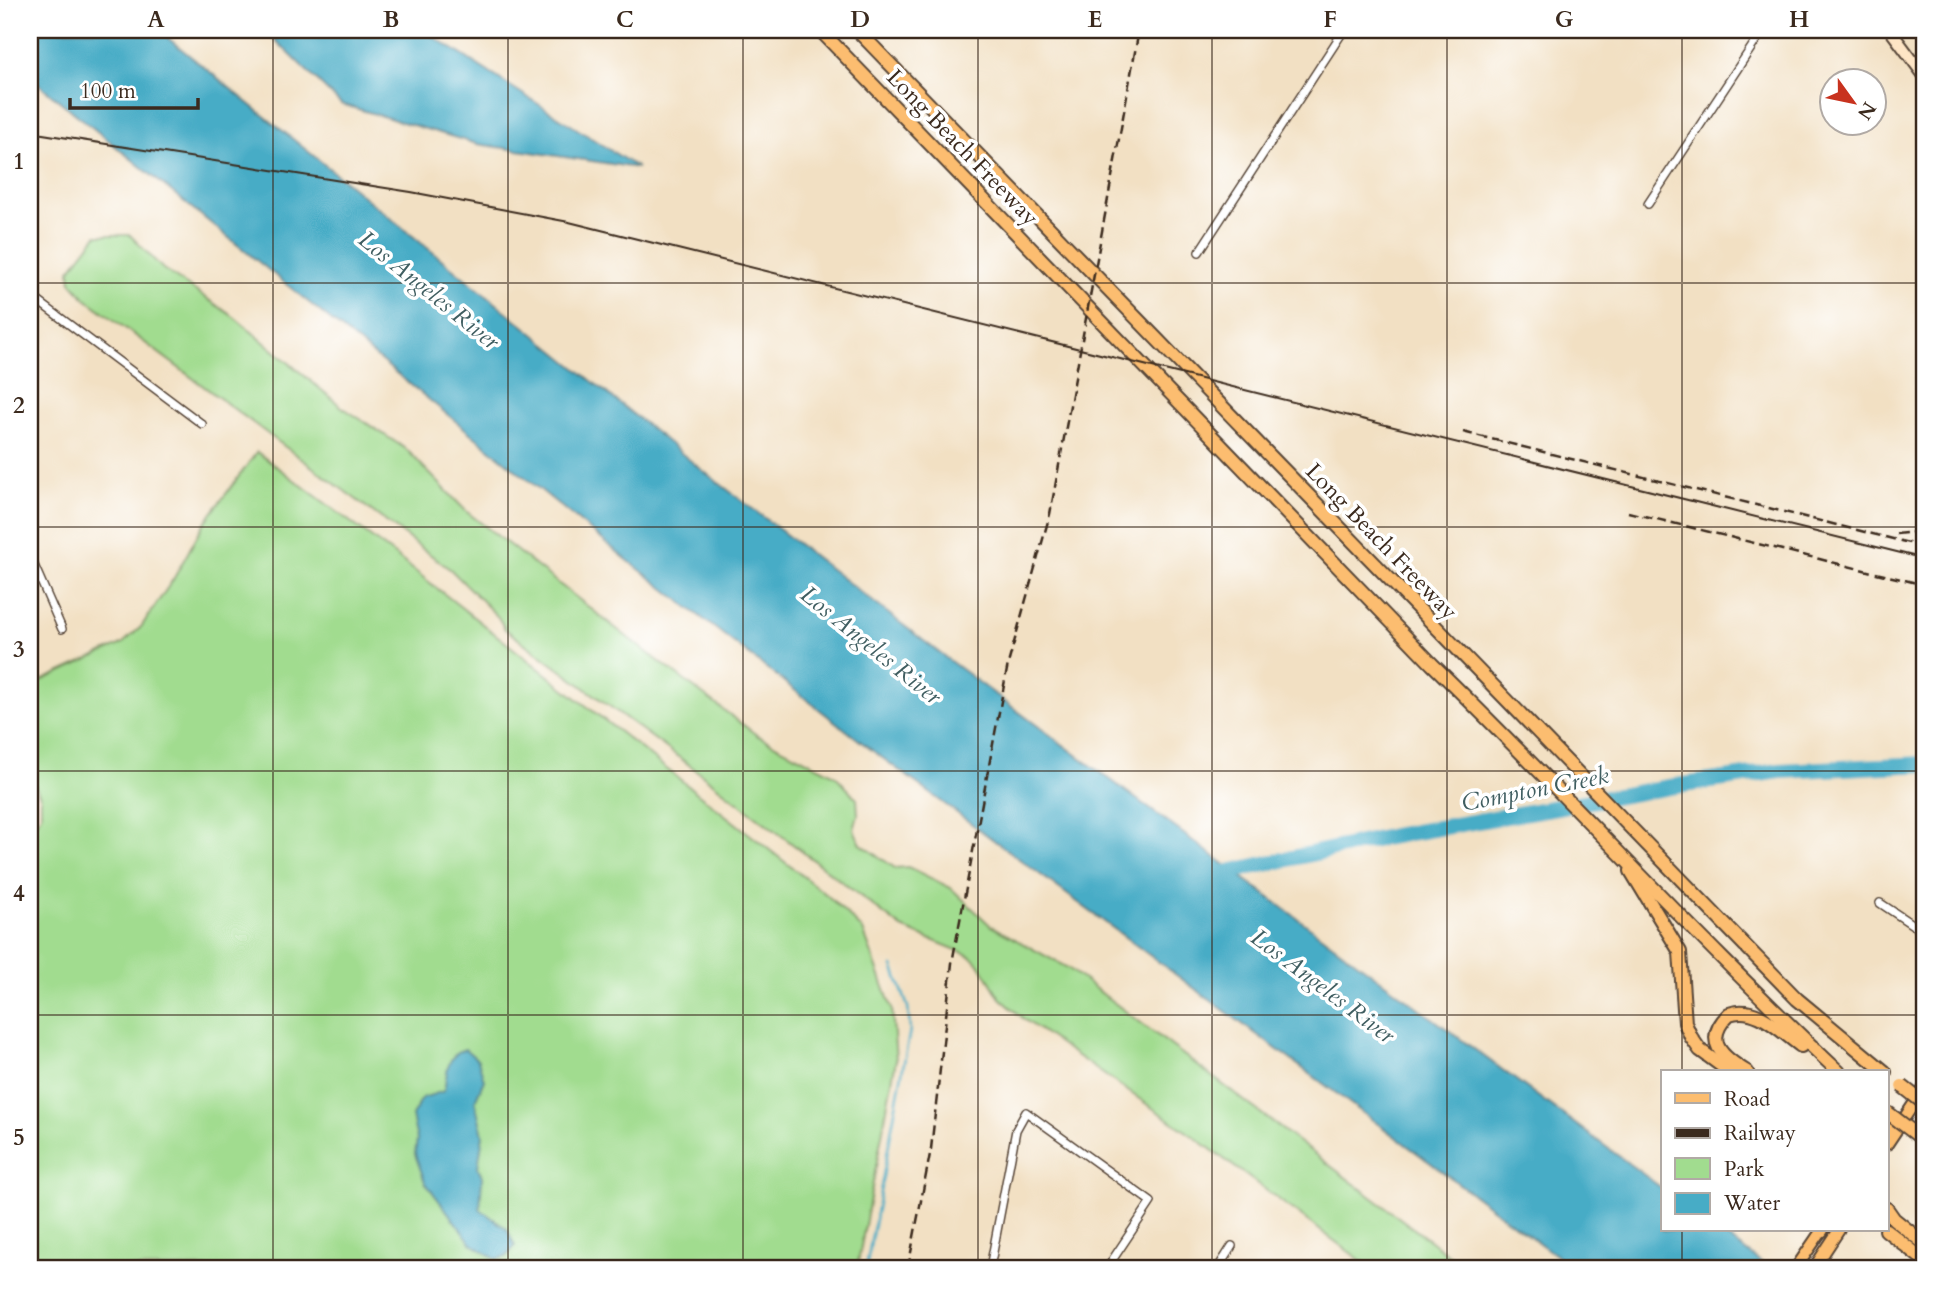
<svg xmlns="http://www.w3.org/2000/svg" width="1955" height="1298" font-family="Cardo,serif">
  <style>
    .green { fill: #a1dc8f; stroke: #6e8356; stroke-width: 2 }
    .water { fill: #47acc6; stroke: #416b72; stroke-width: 2 }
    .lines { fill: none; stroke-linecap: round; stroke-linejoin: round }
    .stream { stroke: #47acc6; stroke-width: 2.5 }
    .river { stroke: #47acc6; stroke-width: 16 }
    .street-casing { stroke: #564537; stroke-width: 10 }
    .secondary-casing { stroke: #564537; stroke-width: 14 }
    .primary-casing { stroke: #564537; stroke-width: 14 }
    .highway-casing { stroke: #564537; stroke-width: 16 }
    .street { stroke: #fff; stroke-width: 7 }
    .secondary { stroke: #fee5c5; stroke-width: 10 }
    .primary { stroke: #fcbd6f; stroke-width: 10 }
    .highway { stroke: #fcbd6f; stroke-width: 12 }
    .tram { stroke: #3b2a1e; stroke-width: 2 }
    .rail { stroke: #3b2a1e; stroke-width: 2.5; stroke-dasharray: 10 5; stroke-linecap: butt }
    .highway-bridge-casing { stroke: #564537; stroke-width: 16; stroke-linecap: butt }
    .highway-bridge { stroke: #fcbd6f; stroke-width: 12 }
    .grid { fill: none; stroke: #3b2a1e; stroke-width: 2; stroke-opacity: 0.55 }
    .labels { text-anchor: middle; stroke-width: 7; stroke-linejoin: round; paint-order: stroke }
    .street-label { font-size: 23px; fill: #3b2a1e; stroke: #fff }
    .water-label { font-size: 24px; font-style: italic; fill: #405e61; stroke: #fff }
    .neatline { fill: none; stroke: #3b2a1e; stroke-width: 2.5 }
    .grid-label { font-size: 23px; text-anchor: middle; font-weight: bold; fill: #3b2a1e }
  </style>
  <rect width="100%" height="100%" fill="#fff"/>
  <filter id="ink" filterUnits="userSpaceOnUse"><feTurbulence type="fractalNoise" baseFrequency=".0143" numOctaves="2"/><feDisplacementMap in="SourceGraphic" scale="14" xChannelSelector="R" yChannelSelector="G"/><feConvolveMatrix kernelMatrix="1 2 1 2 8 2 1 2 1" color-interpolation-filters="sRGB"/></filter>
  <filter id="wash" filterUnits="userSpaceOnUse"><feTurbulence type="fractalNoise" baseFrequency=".00686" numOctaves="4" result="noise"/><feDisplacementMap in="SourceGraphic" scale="28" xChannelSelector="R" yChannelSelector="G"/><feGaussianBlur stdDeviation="1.57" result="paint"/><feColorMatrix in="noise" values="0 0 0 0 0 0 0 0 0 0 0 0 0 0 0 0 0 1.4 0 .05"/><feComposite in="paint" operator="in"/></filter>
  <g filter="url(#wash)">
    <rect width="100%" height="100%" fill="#f2e0c3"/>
    <g class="green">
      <path d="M97,235h33l33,34 71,48 108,90 64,42 61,63 169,132 122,92 77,39 22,24 1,16 -4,15 7,14 34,24 13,-1 43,21 40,38 77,42 398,300h-95l-178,-132 -168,-116 -25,-22 -20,-33 -11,-10 -67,-27 -210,-161 -187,-138 -7,-12 -47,-47 -365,-271 -15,-17 -1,-12z"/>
      <path d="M257,452l139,104 432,340 35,34 29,79 4,51 -39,208h-827v-438l11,-15v-17l-11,-23v-89l92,-42 19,-17 33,-49 29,-53z"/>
    </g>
    <g class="water">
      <path d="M30,30h128l544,440 244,188 717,531v41h54l52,38h-196l-700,-517 -247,-192 -596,-482z"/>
      <path d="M265,30h158l215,138 -161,-24 -136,-40z"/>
      <path d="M465,1049l13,11 6,20 -9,21 8,34 -5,32 4,9 -2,33 27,20 8,17 -9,11 -10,2 -24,-15 -47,-62 -10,-28 2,-14 -5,-24 10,-18 22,-7c3,-16 2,-37 21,-42z"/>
    </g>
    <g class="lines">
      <path class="stream" d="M866,1268l44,-238 -2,-23 -15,-41"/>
      <path class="river" d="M1210,876l183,-40 276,-49 111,-16 145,-7"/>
    </g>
  </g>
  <g filter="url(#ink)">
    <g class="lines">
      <g class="street-casing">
        <g id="street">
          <path d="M1648,204l115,-174"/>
          <path d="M1199,252l145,-222"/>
          <path d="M30,295l172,129"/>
          <path d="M30,556l32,73"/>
          <path d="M1880,903l45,30"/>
          <path d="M990,1268l26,-138 10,-18 125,90 -44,66"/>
          <path d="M1218,1268l14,-22"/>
        </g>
      </g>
      <g class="secondary-casing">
        <path id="secondary" d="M1890,30l35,47"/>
      </g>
      <g class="primary-casing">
        <g id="primary">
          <path d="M1887,1144l38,-57"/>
          <path d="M1796,1268l26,-38"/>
          <path d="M1814,1268l25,-38"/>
        </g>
      </g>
      <g class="highway-casing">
        <g id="highway">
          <path d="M820,30l612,634c138,134 267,277 407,408"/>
          <path d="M857,30l940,969 88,73"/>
          <path d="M1631,871l49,81 5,71 6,14 9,13 30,22"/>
          <path d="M1747,1072c-25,-15 -45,-31 -18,-58 27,-10 51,17 72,32"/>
          <path d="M1887,1132l12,-6"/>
          <path d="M1887,1209l7,10 31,25"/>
          <path d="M1886,1230l39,31"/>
          <path d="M1821,1231l1,-1"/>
        </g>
      </g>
      <use href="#street" class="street"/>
      <use href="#secondary" class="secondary"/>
      <use href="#primary" class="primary"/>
      <use href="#highway" class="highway"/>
      <path class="tram" d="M30,132l381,60 158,30 1356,337"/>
      <g class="rail">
        <path d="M1463,432l462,115"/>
        <path d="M1628,512l297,73"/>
        <path d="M1896,534l29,-3"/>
        <path d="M908,1268l23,-119 21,-186 56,-299 42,-150 89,-484"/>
      </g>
      <g class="highway-bridge-casing">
        <g id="highway-bridge">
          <path d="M1902,1086l23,18"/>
          <path d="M1887,1112l34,26"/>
        </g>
      </g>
      <use href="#highway-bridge" class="highway-bridge"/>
    </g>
  </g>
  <path class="grid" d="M273,30v1238M508,30v1238M743,30v1238M978,30v1238M1212,30v1238M1447,30v1238M1682,30v1042M30,283h1895M30,527h1895M30,771h1895M30,1015h1895M1682,1230v38"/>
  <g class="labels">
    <g class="street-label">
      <text transform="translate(963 147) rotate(46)" y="8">Long Beach Freeway</text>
      <text transform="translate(1382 541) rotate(46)" y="8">Long Beach Freeway</text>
    </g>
    <g class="water-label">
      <text transform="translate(429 290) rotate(39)" y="8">Los Angeles River</text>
      <text transform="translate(871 645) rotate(39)" y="8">Los Angeles River</text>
      <text transform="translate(1535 789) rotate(-11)" y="8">Compton Creek</text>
      <text transform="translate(1323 986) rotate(37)" y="8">Los Angeles River</text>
    </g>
  </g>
  <rect width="1955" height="1298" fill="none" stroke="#fff" stroke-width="77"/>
  <rect x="1661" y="1070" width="228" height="161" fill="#ffffff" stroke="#b1aaa5" stroke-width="2"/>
  <rect x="1675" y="1093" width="35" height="10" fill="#fcbd6f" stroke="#b1aaa5" stroke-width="2"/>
  <text x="1724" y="1106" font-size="21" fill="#3b2a1e">Road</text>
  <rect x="1675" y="1128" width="35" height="10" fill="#3b2a1e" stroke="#b1aaa5" stroke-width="2"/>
  <text x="1724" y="1140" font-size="21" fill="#3b2a1e">Railway</text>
  <rect x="1675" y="1158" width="35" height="21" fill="#a1dc8f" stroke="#b1aaa5" stroke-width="2"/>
  <text x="1724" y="1176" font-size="21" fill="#3b2a1e">Park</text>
  <rect x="1675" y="1193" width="35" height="21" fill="#47acc6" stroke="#b1aaa5" stroke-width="2"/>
  <text x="1724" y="1210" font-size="21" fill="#3b2a1e">Water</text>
  <g transform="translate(1853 102) rotate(123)"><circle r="33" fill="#ffffff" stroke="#b1aaa5" stroke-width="2"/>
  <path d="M0-5L12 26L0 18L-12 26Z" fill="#c8321e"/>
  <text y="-10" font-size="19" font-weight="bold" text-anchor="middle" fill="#3b2a1e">N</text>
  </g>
  <path d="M70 98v10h128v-10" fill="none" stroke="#3b2a1e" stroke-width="3.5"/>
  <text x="80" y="98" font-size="21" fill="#3b2a1e" stroke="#ffffff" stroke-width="5" paint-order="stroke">100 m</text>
  <rect x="38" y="38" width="1878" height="1222" class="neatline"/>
  <g class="grid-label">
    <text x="156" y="27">A</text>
    <text x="391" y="27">B</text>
    <text x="625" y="27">C</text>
    <text x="860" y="27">D</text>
    <text x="1095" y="27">E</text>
    <text x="1330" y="27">F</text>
    <text x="1564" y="27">G</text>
    <text x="1799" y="27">H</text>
    <text x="19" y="169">1</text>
    <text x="19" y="413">2</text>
    <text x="19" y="657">3</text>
    <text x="19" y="901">4</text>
    <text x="19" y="1145">5</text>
  </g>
</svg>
